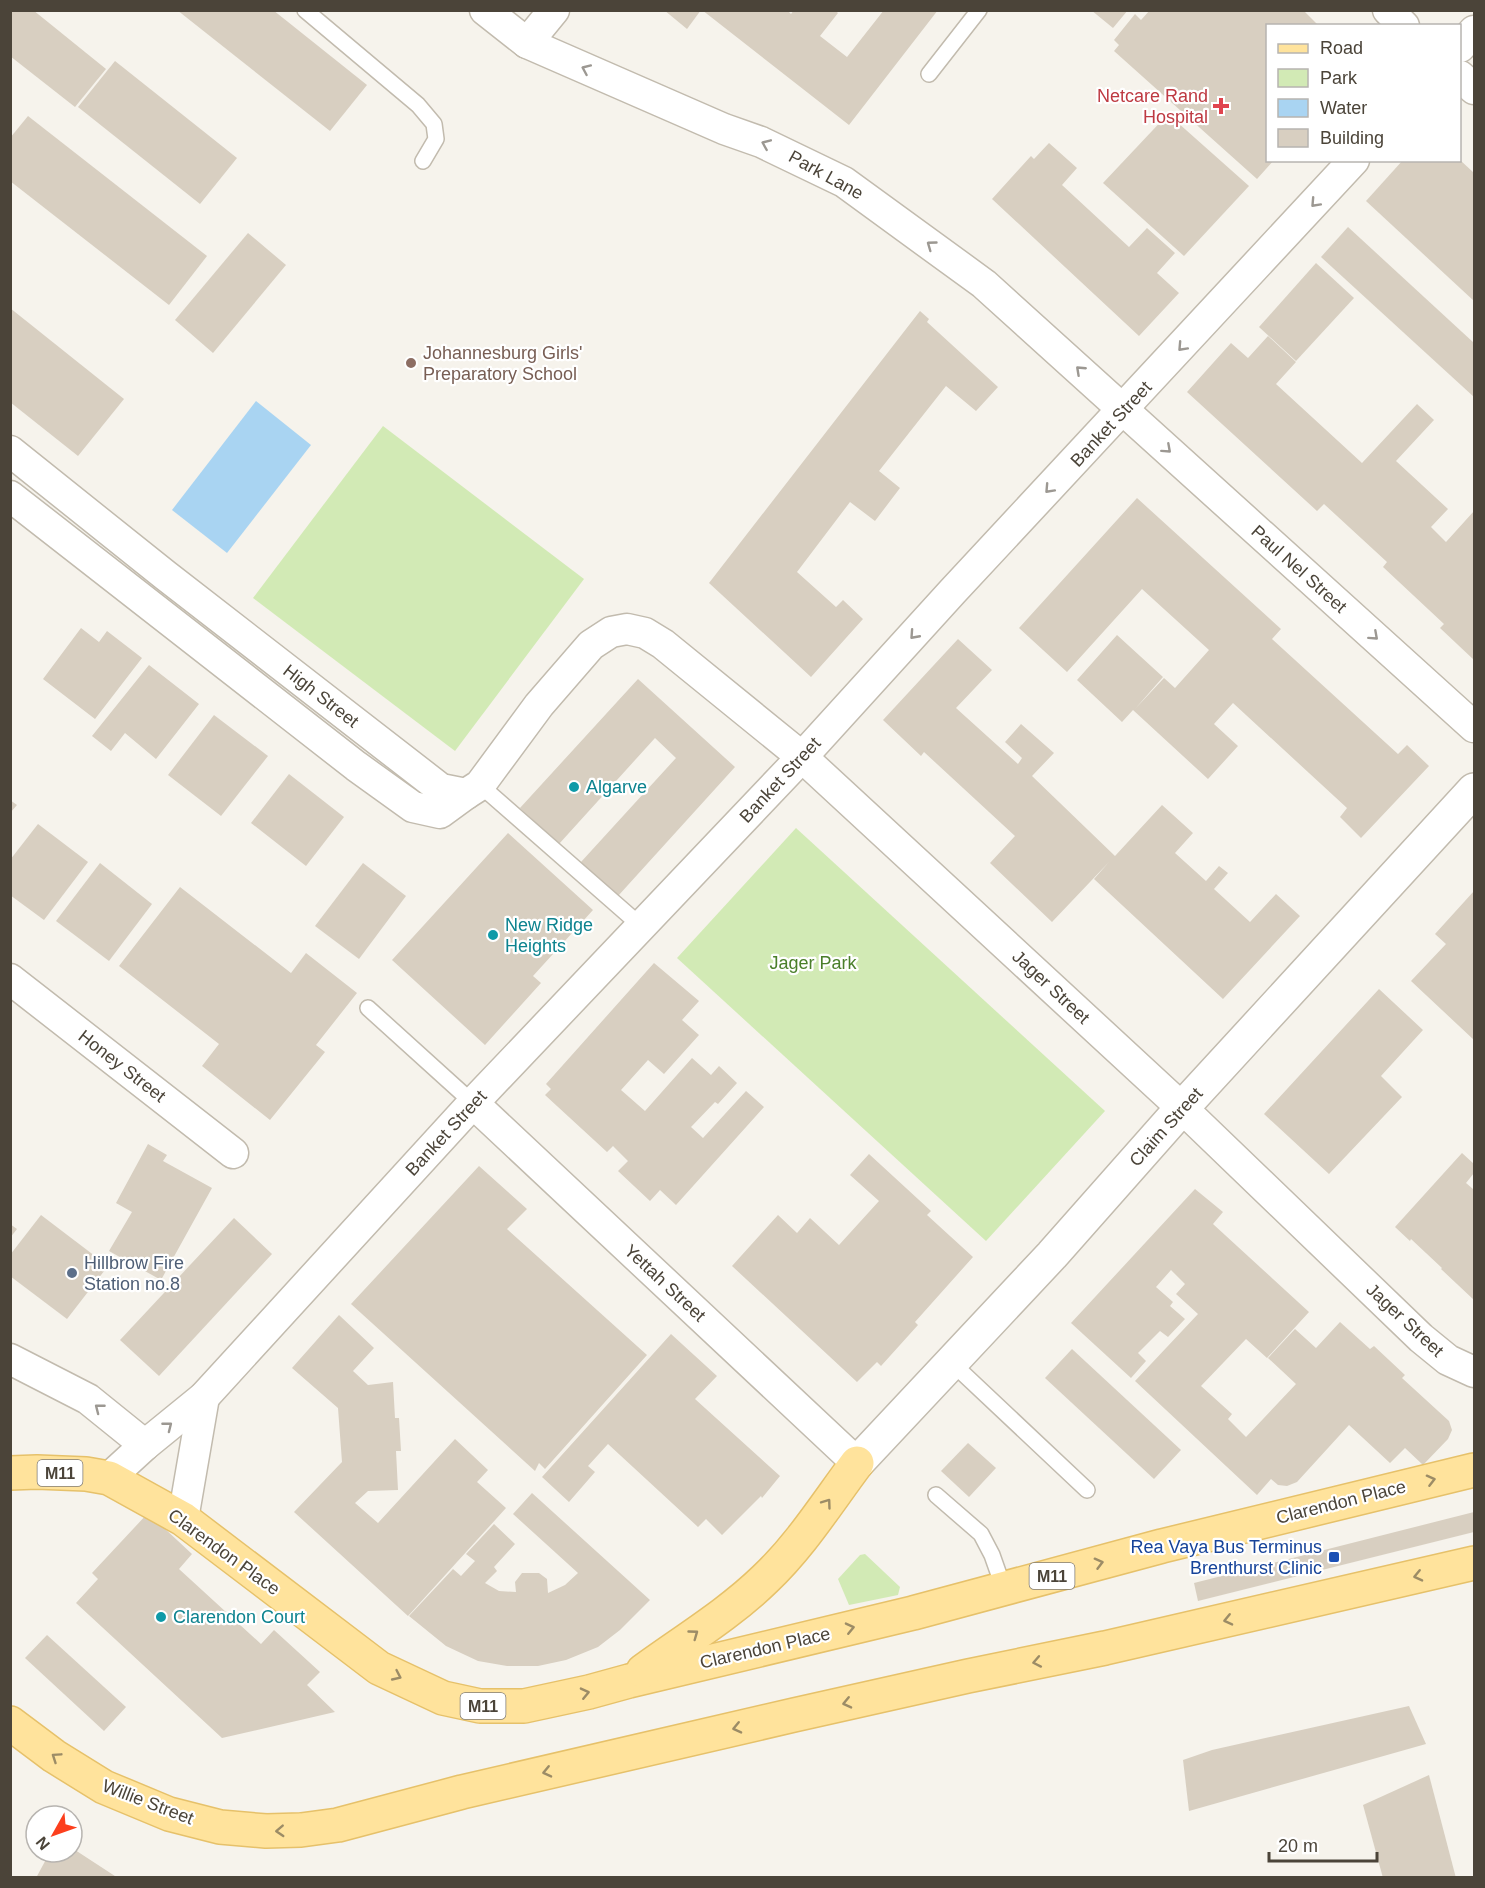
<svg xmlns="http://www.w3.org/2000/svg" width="1485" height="1888" font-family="Helvetica,sans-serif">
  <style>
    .green { fill: #d2eab5 }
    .water { fill: #a9d4f2 }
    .building { fill: #d8cfc1 }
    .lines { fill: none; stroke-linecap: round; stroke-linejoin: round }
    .service-casing { stroke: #c2bbae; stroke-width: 18 }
    .minor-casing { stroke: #c2bbae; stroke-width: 33 }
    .tertiary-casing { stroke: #c2bbae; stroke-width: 36 }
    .primary-casing { stroke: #e6c16a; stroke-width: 36 }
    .service { stroke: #fff; stroke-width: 15 }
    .minor { stroke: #fff; stroke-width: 30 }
    .tertiary { stroke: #fff; stroke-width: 33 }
    .primary { stroke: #ffe39c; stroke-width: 33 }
    .oneway { stroke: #9c9892 }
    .oneway2 { stroke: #9c8c66 }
    .health-dot { fill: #e0444e; stroke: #fff; stroke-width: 2 }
    .education-dot { fill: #8d6e63; stroke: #fff; stroke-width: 2 }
    .culture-dot { fill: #0f9aa8; stroke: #fff; stroke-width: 2 }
    .service-dot { fill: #5c6f8a; stroke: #fff; stroke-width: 2 }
    .transit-dot { fill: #1a4fb4; stroke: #fff; stroke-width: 2 }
    .labels { text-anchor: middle; stroke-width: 4.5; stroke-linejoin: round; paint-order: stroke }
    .shield { fill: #fff; stroke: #817c74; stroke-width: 1.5 }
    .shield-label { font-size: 16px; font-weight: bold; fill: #4b4439 }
    .health-label { font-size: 18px; fill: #be3a42; stroke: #fff; text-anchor: end }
    .street-label { font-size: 18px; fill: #4b4439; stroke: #fff }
    .education-label { font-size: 18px; fill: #785e54; stroke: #fff; text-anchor: start }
    .culture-label { font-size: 18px; fill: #0d838f; stroke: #fff; text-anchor: start }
    .park-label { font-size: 18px; fill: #4a7f2a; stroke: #fff }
    .service-label { font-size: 18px; fill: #4e5e75; stroke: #fff; text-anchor: start }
    .transit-label { font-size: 18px; fill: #164399; stroke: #fff; text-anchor: end }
  </style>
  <rect width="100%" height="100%" fill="#f6f3ec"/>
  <g class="green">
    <path d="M383,426l201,153 -129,172 -202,-153z"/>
    <path d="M796,828l309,283 -119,130 -309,-283z"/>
    <path d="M865,1554l35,33 -2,8 -49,10 -11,-26 22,-24z"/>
  </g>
  <path class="water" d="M256,401l55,44 -84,108 -55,-43z"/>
  <g class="building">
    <path d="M10,10h23l73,59 -31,38 -65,-51z"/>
    <path d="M177,10h96l94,75 -37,46z"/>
    <path d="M664,10h37l-14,19z"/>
    <path d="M702,10h85l4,4 3,-4h41l3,3 -18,23 27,21 37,-47h54l-89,115z"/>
    <path d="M1091,10h37l-15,18z"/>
    <path d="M1150,10h153l16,16h-51v134h6l-17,19 -143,-128 5,-6 -5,-5 21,-26 6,6z"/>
    <path d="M115,61l122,97 -37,46 -122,-97z"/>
    <path d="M1168,114l81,72 -65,70 -81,-73z"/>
    <path d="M28,116l179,140 -38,49 -159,-124v-43z"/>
    <path d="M1049,143l28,25 -15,17 67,62 18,-19 28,25 -18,20 22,20 -40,43 -147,-137 39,-43 3,3z"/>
    <path d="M1403,160h57l14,13v128l-108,-100z"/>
    <path d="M1348,227l126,116v54l-153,-140z"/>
    <path d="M248,233l38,32 -73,88 -38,-33z"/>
    <path d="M1316,263l38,35 -58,63 -37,-34z"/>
    <path d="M10,308l114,91 -46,57 -68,-54z"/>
    <path d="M920,311l9,8 -2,3 71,65 -22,24 -30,-25 -67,85 21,17 -25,33 -25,-19 -53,70 39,35 7,-7 20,19 -52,58 -102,-94z"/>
    <path d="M1268,336l28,26 -20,22 86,79 55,-59 17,16 -38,41 52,48 -17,18 15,15 28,-31v149l-34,-32 4,-4 -61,-57 4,-5 -63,-58 -7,7 -130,-119 44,-49 17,15z"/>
    <path d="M1137,498l144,131 -9,10 126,115 9,-9 22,21 -68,72 -21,-21 7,-9 -114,-105 -19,21 24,22 -30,33 -75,-69 -11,12 -45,-42 40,-45 46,42 -28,32 29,-31 11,10 34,-38 -67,-61 -75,83 -48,-44z"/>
    <path d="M81,628l18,14 8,-11 35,27 -47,61 -52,-40z"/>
    <path d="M958,639l34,31 -36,38 62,56 4,-6 -17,-16 16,-18 33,29 -22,23 83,80 47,-51 31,28 -18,20 31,28 13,-15 9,7 -14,16 36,33 26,-28 24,22 -77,83 -129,-120 15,-17 -57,60 -62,-59 25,-27 -91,-84 -3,4 -38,-36z"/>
    <path d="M149,665l50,39 -43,55 -31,-26 -14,18 -19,-15z"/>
    <path d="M638,679l97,88 -117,129 -37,-34 95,-104 -21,-20 -96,106 -39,-36z"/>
    <path d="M214,715l54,41 -47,60 -53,-41z"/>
    <path d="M289,774l55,43 -38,49 -55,-43z"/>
    <path d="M10,800l7,5 -7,8z"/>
    <path d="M38,824l50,38 -44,58 -34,-25v-35z"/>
    <path d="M508,833l85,77 -60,66 8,7 -56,62 -93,-85z"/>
    <path d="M100,863l52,41 -43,57 -53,-40z"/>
    <path d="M363,863l43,33 -47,63 -44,-33z"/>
    <path d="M180,887l111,86 15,-20 51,40 -41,52 9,7 -55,68 -68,-54 17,-22 -100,-78z"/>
    <path d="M1474,891v149l-63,-59 35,-37 -11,-10z"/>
    <path d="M654,963l45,38 -17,19 17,15 -35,39 -16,-14 -27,30 24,21 47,-53 19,17 8,-9 18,17 -19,21 -3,-2 -24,25 12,11 43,-47 18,16 -88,98 -16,-15 -10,11 -32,-30 10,-10 -15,-15 -6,6 -62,-57 6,-6 -5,-5z"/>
    <path d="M1379,989l44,41 -42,46 21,21 -73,77 -65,-60z"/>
    <path d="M148,1144l19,11 -4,6 49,27 -51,92 -52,-29 23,-39 -16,-9z"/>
    <path d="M1462,1153l12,11v9l-8,10 7,6 1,-1v112l-33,-31 1,-1 -31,-29 -1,2 -15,-14z"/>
    <path d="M869,1154l62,57 -4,4 46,42 -58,65 3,3 -37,41 -4,-4 -20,20 -125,-116 46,-51 19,18 13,-15 29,27 40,-44 -29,-26z"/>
    <path d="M479,1166l48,43 -20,20 140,126 -102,114 -6,-6 -4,8 -184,-167z"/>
    <path d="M1195,1189l28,23 -10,12 96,88 -42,46 -21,-19 -45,47 31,28 -4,5 18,18 50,-53 -28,-26 27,-29 21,19 24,-26 30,27 4,-3 31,29 -3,3 47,43 3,9 -4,9 -25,26 -18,-17 -15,15 -41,-38 -52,57 -10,4 -9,-1 -7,-6 -14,16 -122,-114 63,-67 -22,-20 9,-10 -14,-14 -15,17 17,15 -3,4 15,13 -17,18 -8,-6 -22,22 8,8 -15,17 -60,-55z"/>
    <path d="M41,1215l67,51 -41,53 -57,-43v-21z"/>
    <path d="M234,1218l38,36 -113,122 -39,-36z"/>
    <path d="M10,1224l7,5 -7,9z"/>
    <path d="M339,1315l35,33 -21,23 15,14 25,-3 2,36h4l2,33h-5l2,39 -30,1 -13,12 23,20 77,-84 33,31 -11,12 29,26 -98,108 -114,-104 48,-50 -4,-54 -46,-40z"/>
    <path d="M671,1334l46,42 -22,23 85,77 -18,22 -1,-2 -39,39 -16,-16 -8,8 -90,-83 -20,22 7,6 -26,30 -27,-25z"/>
    <path d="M1072,1349l109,101 -27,29 -109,-101z"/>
    <path d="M968,1443l28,25 -27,29 -28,-26z"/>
    <path d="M532,1493l118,107 -30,30 -22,17 -32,13 -28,6h-31l-29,-5 -32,-15 -37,-30 44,-47 8,7 14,-15 -9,-7 28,-30 21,20 -21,23 3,4 -12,12 14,8 17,1 -1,-10 7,-9h17l8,6 1,14 17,-8 13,-12 -65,-59z"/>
    <path d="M1474,1512v20l-276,69 -4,-18z"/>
    <path d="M148,1513l44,41 -13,15 82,75 13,-14 46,42 -13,13 28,27 -113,26 -146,-135 22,-24 -6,-6z"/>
    <path d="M47,1635l79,72 -22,24 -79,-73z"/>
    <path d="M1409,1706l17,38 -237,67 -6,-51 29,-10z"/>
    <path d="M1429,1775l27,103h-73l-20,-73z"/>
    <path d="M72,1848l46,30h-82l14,-26h22z"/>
  </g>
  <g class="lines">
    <g class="service-casing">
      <g id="service">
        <path d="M305,10l113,95 16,19 2,15 -13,22"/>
        <path d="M929,74l50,-64"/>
        <path d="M480,785l161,141"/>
        <path d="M368,1008l105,95"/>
        <path d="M951,1362l136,128"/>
        <path d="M936,1495l45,39 11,21 12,34"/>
      </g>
    </g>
    <g class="minor-casing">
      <g id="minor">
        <path d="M485,10l42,33 197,86 37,13 83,40 140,102 490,443"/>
        <path d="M1388,10l16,16"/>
        <path d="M527,43l27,-33"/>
        <path d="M1460,47l14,-16"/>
        <path d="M1460,76l14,13"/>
        <path d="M10,451l155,124 276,214 25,5 14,-9 59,-80 52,-60 20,-13 16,-3 18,4 18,11 139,113 380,351 239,230 27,22 26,12"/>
        <path d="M10,496l346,270 57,41 27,6 26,-19"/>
        <path d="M10,979l223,174"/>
        <path d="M473,1103l384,360"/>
        <path d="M10,1359l78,40 57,46"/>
        <path d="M109,1478l36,-33 59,-48 269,-294 329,-346 151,-166 401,-431"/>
        <path d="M183,1519l21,-122"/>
      </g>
    </g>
    <g class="tertiary-casing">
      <path id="tertiary" d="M857,1463l195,-208 130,-147 292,-318"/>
    </g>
    <g class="primary-casing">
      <g id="primary">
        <path d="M10,1473l27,-1 49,2 23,4 74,41 196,149 64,30 37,8h44l65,-14 40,-11 284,-68 249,-67 312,-76"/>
        <path d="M643,1671c41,-30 86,-57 122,-92 36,-34 62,-76 92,-116"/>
        <path d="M10,1723l44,33 50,31 65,27 51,13 46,4 35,-1 37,-5 124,-33 332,-77 174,-39 137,-28 369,-85"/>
      </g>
    </g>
    <use href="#service" class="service"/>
    <use href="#minor" class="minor"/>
    <use href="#tertiary" class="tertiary"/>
    <use href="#primary" class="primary"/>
  </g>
  <defs><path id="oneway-chevron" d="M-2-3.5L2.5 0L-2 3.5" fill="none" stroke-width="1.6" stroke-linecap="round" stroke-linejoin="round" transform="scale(1.5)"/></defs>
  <g class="oneway">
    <use href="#oneway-chevron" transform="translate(586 69) rotate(-156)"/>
    <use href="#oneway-chevron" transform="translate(766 144) rotate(-157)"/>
    <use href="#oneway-chevron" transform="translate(1315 203) rotate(133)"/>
    <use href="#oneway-chevron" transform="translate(931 245) rotate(-144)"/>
    <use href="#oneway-chevron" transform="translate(1182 347) rotate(133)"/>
    <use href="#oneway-chevron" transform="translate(1080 370) rotate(-137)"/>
    <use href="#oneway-chevron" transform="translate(1167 449) rotate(42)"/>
    <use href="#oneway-chevron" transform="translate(1049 489) rotate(133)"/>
    <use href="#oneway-chevron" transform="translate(914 635) rotate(132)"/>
    <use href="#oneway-chevron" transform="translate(1374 636) rotate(42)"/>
    <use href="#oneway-chevron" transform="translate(99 1408) rotate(-142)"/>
    <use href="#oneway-chevron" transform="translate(168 1426) rotate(-38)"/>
  </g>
  <g class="oneway2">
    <use href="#oneway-chevron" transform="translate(1431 1480) rotate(-14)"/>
    <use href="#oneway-chevron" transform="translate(827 1503) rotate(-54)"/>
    <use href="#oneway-chevron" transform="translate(1099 1563) rotate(-15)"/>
    <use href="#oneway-chevron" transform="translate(1418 1576) rotate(167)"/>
    <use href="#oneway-chevron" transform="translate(1228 1620) rotate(167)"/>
    <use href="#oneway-chevron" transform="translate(850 1628) rotate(-13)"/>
    <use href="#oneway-chevron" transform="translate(694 1634) rotate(-36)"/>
    <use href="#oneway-chevron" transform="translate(1037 1662) rotate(169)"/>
    <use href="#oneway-chevron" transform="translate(397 1676) rotate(25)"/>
    <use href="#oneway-chevron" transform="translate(585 1693) rotate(-13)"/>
    <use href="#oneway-chevron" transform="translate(847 1703) rotate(167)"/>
    <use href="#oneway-chevron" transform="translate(737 1728) rotate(167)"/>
    <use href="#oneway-chevron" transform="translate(56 1757) rotate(-146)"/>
    <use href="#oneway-chevron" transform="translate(547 1772) rotate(167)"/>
    <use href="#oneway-chevron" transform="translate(280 1831) rotate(177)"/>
  </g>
  <path class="health-dot" d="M1218 97h6v6h6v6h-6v6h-6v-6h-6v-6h6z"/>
  <circle class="education-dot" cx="411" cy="363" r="6"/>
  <g class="culture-dot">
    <circle cx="574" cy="787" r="6"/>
    <circle cx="493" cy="935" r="6"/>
    <circle cx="161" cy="1617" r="6"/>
  </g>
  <circle class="service-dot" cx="72" cy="1273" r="6"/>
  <rect class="transit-dot" x="1328" y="1551" width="12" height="12" rx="3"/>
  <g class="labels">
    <g class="shield">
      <rect x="37.5" y="1460" width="45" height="26" rx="4.5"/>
      <rect x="1029.5" y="1563" width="45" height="26" rx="4.5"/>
      <rect x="460.5" y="1693" width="45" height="26" rx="4.5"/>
    </g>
    <g class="shield-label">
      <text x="60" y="1479">M11</text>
      <text x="1052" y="1582">M11</text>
      <text x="483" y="1712">M11</text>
    </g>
    <g class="health-label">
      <text x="1208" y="102">Netcare Rand<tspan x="1208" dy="21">Hospital</tspan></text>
    </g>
    <g class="street-label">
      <text transform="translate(826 175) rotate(29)" y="6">Park Lane</text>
      <text transform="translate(1111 424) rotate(-47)" y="6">Banket Street</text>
      <text transform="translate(1299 569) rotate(42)" y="6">Paul Nel Street</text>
      <text transform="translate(321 696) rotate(38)" y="6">High Street</text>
      <text transform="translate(780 780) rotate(-47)" y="6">Banket Street</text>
      <text transform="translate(1051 987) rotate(43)" y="6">Jager Street</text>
      <text transform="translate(122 1066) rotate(38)" y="6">Honey Street</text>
      <text transform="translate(1166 1127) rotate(-48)" y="6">Claim Street</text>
      <text transform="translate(446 1133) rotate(-47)" y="6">Banket Street</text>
      <text transform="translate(665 1283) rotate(43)" y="6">Yettah Street</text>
      <text transform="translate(1405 1320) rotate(43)" y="6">Jager Street</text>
      <text transform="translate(1341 1502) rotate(-14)" y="6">Clarendon Place</text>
      <text transform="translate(224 1552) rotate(36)" y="6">Clarendon Place</text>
      <text transform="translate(765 1648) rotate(-13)" y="6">Clarendon Place</text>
      <text transform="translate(148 1802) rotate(21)" y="6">Willie Street</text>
    </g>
    <g class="education-label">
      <text x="423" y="359">Johannesburg Girls'<tspan x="423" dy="21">Preparatory School</tspan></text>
    </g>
    <g class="culture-label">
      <text x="586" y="793">Algarve</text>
      <text x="505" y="931">New Ridge<tspan x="505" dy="21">Heights</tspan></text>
      <text x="173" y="1623">Clarendon Court</text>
    </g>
    <g class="park-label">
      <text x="813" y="969">Jager Park</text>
    </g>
    <g class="service-label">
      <text x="84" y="1269">Hillbrow Fire<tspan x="84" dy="21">Station no.8</tspan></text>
    </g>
    <g class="transit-label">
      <text x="1322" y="1553">Rea Vaya Bus Terminus<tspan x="1322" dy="21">Brenthurst Clinic</tspan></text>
    </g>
  </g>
  <rect width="1485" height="1888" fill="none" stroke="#4b4439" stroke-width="24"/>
  <rect x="1266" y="24" width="195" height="138" fill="#ffffff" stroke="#b7b4b0" stroke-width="1.5"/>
  <rect x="1278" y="44" width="30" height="9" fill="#ffe39c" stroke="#b7b4b0" stroke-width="1.5"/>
  <text x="1320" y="54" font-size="18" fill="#4b4439">Road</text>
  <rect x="1278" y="69" width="30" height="18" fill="#d2eab5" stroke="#b7b4b0" stroke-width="1.5"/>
  <text x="1320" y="84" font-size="18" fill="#4b4439">Park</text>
  <rect x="1278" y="99" width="30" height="18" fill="#a9d4f2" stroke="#b7b4b0" stroke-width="1.5"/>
  <text x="1320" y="114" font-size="18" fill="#4b4439">Water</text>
  <rect x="1278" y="129" width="30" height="18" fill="#d8cfc1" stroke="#b7b4b0" stroke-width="1.5"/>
  <text x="1320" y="144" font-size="18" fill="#4b4439">Building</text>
  <g transform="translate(54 1834) rotate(230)"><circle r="28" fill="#ffffff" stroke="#b7b4b0" stroke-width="1.5"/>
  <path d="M0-4.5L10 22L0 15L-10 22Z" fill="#fc3f1d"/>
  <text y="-9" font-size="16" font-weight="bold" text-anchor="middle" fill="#4b4439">N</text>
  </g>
  <path d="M1269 1852v9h108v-9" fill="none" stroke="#4b4439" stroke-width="3"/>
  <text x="1278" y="1852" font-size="18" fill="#4b4439" stroke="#ffffff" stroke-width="4.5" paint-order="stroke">20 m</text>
</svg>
